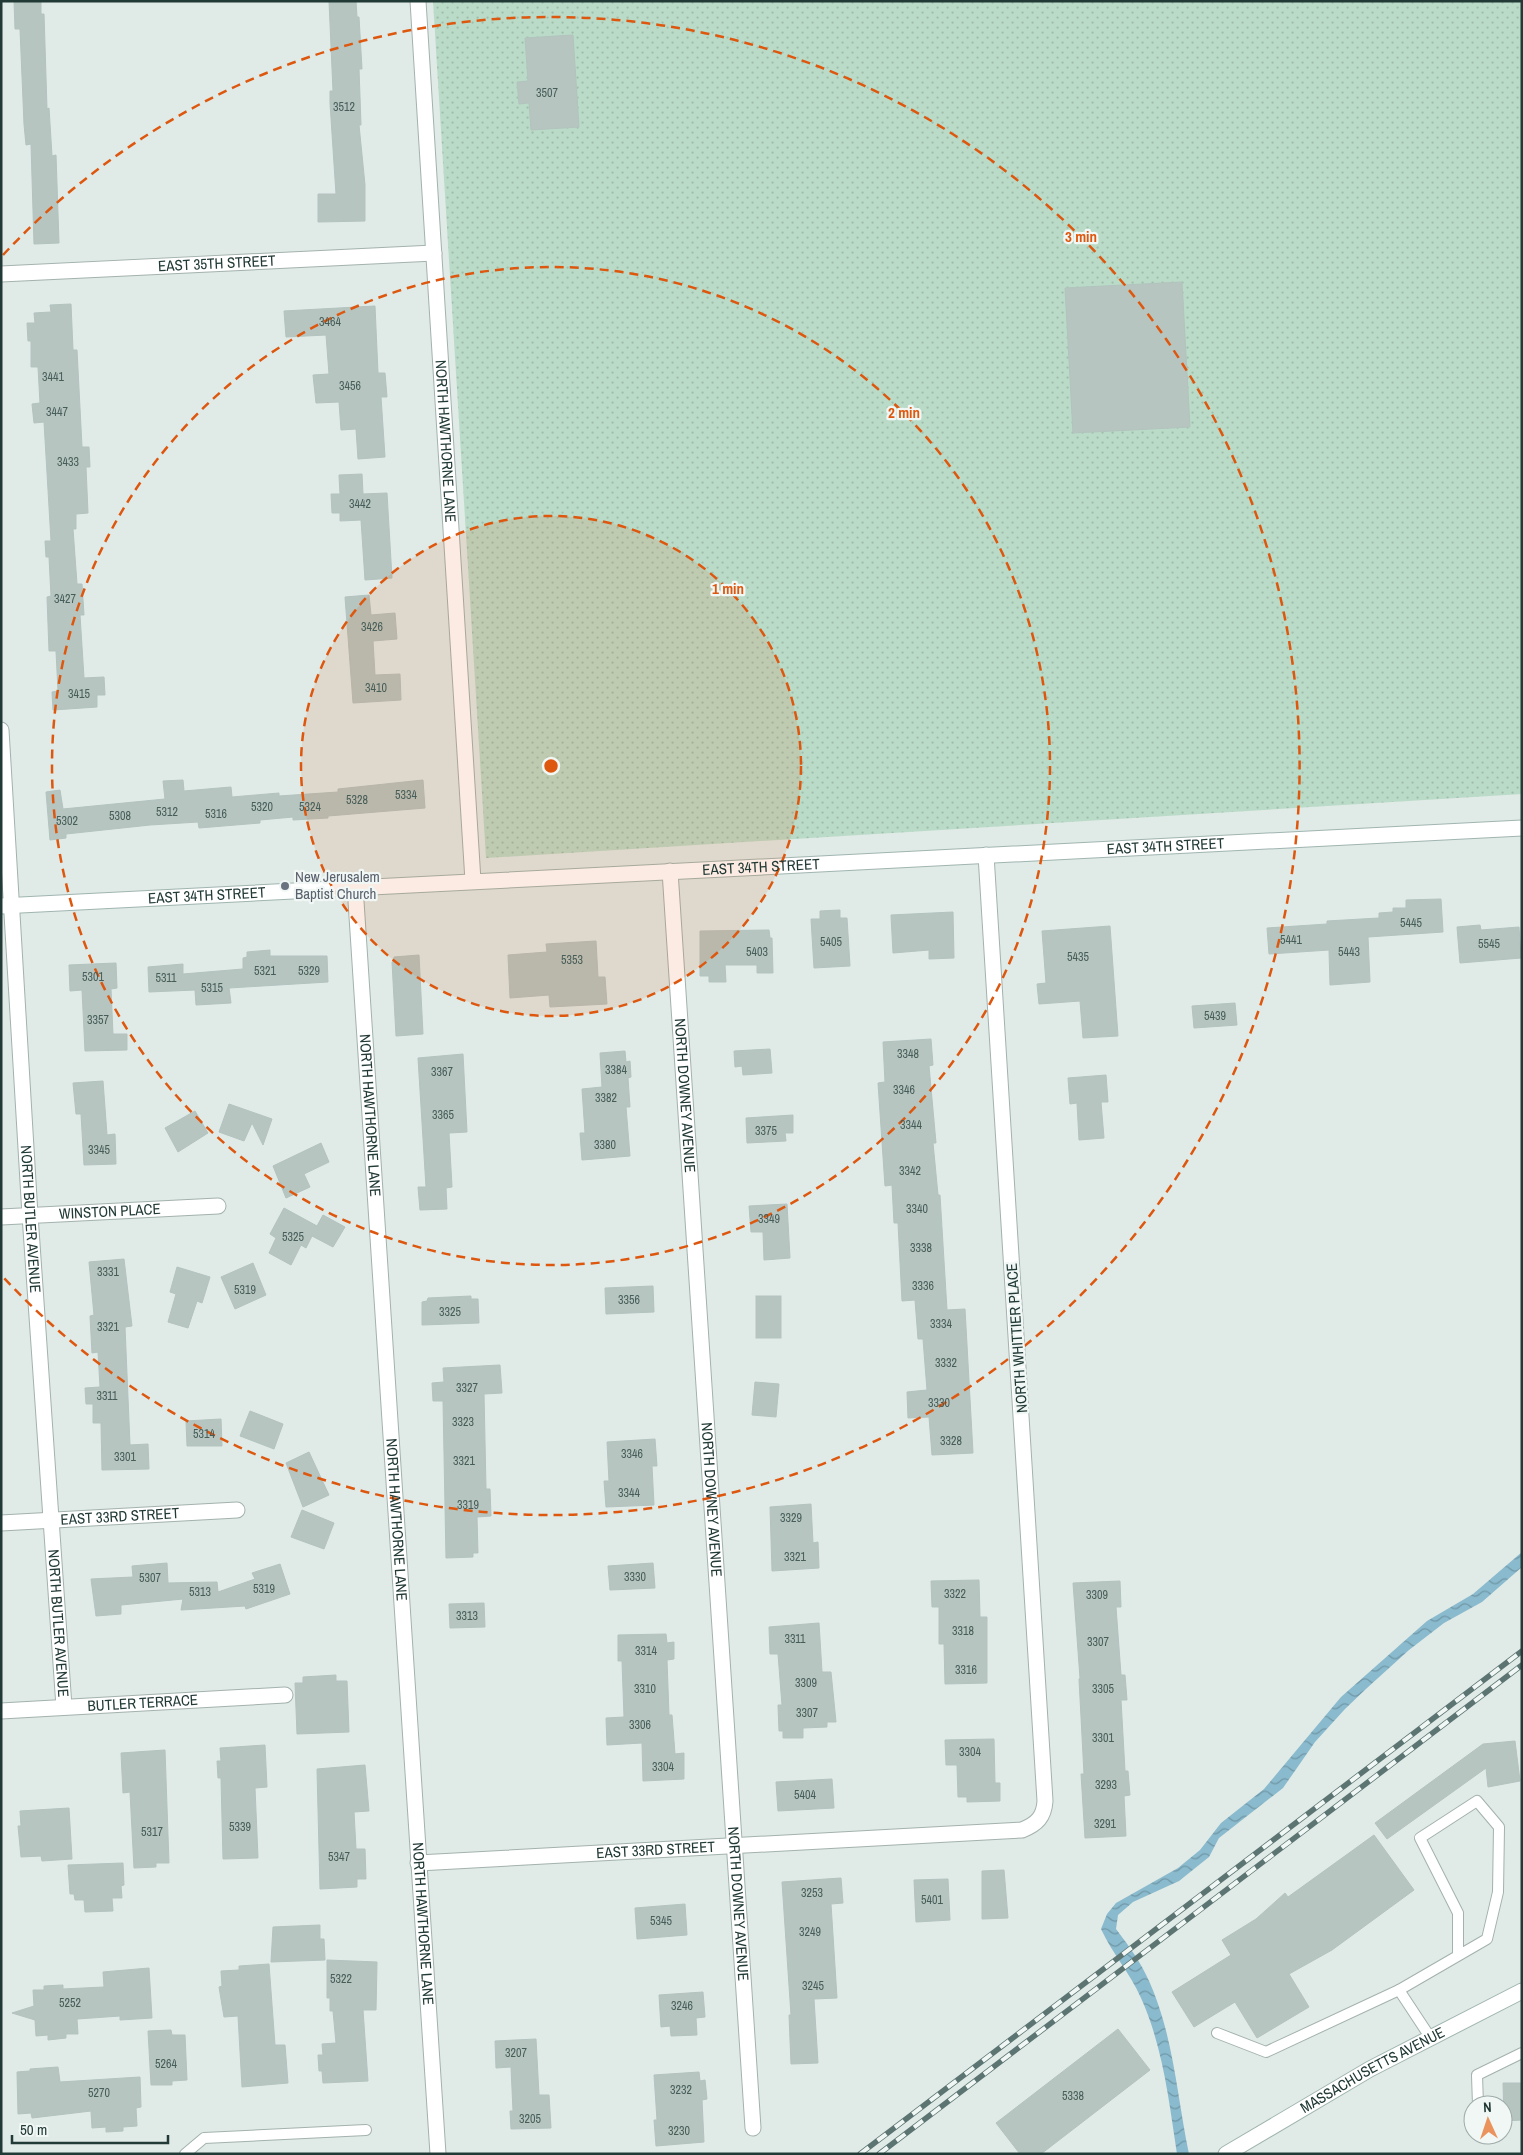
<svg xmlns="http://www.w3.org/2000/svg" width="1523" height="2155" font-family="'Archivo Narrow',sans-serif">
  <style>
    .park { fill: url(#park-dots) }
    .water { fill: url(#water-waves) }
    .building { fill: #b6c5c0; stroke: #b3c3bf }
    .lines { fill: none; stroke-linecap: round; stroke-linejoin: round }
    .lane-casing { stroke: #a3b2ae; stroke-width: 12 }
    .street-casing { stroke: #a3b2ae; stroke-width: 17 }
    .secondary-casing { stroke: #a0b5b0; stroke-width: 17 }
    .lane { stroke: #fff; stroke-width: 10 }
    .street { stroke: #fff; stroke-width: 15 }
    .secondary { stroke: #fff; stroke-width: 15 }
    .rail-casing { stroke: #5c7572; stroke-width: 5.5 }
    .rail { stroke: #f0f7f5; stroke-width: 4; stroke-dasharray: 11; stroke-linecap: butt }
    .ring { fill: none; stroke: #de570e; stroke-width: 2.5; stroke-dasharray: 9 6 }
    .worship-dot { fill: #6b7280; stroke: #f0f7f5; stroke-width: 2 }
    .labels { text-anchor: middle; stroke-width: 4.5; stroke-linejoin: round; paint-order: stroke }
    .number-label { font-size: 12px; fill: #475d58 }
    .street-label { font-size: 15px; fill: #223a36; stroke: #f0f7f5 }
    .worship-label { font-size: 15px; fill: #5b616d; stroke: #f0f7f5; text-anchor: start }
    .centre { fill: #de570e; stroke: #f0f7f5; stroke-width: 2.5 }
    .ring-label { font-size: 15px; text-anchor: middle; font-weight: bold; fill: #de570e; stroke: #f0f7f5; stroke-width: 4.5; stroke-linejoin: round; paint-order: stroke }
  </style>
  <defs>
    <pattern id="park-dots" width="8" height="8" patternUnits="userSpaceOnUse" patternTransform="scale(1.25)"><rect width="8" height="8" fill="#badbc7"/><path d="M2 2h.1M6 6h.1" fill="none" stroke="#a0bdac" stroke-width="1.8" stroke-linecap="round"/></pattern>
    <pattern id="water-waves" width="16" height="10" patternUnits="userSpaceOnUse" patternTransform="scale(1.25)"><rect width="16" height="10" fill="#8abacd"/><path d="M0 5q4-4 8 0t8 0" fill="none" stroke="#7098a7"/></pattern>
  </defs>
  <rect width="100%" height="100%" fill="#e0eae7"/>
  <path class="park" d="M433,1h1089v793l-1036,64z"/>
  <path class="water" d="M1522,1552v15l-40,35 -38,21 -35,27 -42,38 -22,21 -30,33 -32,46 -64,50 -10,19 -30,24 -46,21 -15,13 -2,14c9,12 19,25 26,38 31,57 34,125 47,187h-12c-8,-53 -14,-107 -36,-156 -11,-25 -29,-45 -40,-69l6,-15 9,-11 62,-35 22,-18 21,-27 43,-34 77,-92 86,-76 46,-27z"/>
  <g class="building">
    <path d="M14,1h27v13h3l3,95 2,-1 3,48 4,-1 3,88 -25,1 -3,-100 -5,1 -2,-21 -4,-95h-5z"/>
    <path d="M329,1h27l1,16h2l3,52h-3l2,56h-2l6,60v36l-47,1v-28h18l-6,-91v-12h3z"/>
    <path d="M573,35l6,92 -48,3 -2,-27 -10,1 -2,-22 11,-1 -3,-43z"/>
    <path d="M1182,282l8,145 -117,6 -8,-145z"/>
    <path d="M71,304l2,46h4l5,97h7l1,20h-4l2,46 -12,1v15h-3l4,55h5l2,31h-4l4,63 20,-1 1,18h-8v12l-44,3 -1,-18 6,-1 -2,-40h-7l-2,-54 4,-1 -2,-39h-3l-1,-16h6l-7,-119 -10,1 -2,-19 8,-1 -2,-36h-7v-26h-3l-1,-18h8l-1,-10 17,-1 -1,-7z"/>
    <path d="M375,306l3,67h7l2,24h-6l4,60 -27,2 -2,-30 -15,1 -2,-28 -23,1 -3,-28 16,-1 -3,-39 -40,2 -2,-26z"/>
    <path d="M362,474l1,20 24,-1 5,85 -27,2 -4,-60 -21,1v-8h-8l-1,-19h9l-1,-19z"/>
    <path d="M369,595l2,20 24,-2 2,26 -24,2 2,34 25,-1 1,26 -48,3 -8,-106z"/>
    <path d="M183,780l1,11 47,-4 1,10 47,-4v3l59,-4v-3l85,-9 2,28 -97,8v2l-35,2v-3l-33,3v3l-61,5 -1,-6 -48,3 -84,9v4l-16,2 -4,-48 14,-2 3,19 102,-10 -2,-18z"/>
    <path d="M1441,899l2,33 -75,5 2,45 -40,3 -1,-35 -60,4 -2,-26 60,-4v-3l52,-3v-5l14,-1v-4h13v-8z"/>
    <path d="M840,910v8h7l3,48 -36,2 -3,-49h9v-8z"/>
    <path d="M953,912l1,46 -25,1v-9l-36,3 -2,-38z"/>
    <path d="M1480,925l1,5 38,-3 2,31 -61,5 -3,-36z"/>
    <path d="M1110,926l8,110 -35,2 -3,-37 -41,3 -2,-20 9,-1 -4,-52z"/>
    <path d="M769,930l1,8h2l1,35h-16v-8h-32l1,17h-17v-6h-9v-45z"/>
    <path d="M596,941l2,36h7l2,27 -57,3 -1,-12 -39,3 -2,-43 39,-3 -1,-8z"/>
    <path d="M270,950v6h57l1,26 -99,6 2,15 -35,2 -1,-15 -46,2 -1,-25 35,-3v10l60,-5v-11l4,-1v-5z"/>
    <path d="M419,955l4,79 -27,2 -4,-74 2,-1v-4z"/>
    <path d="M116,963l1,25 -6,1 2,45h14v16l-42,1 -3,-61 -12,1 -1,-26z"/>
    <path d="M1235,1003l2,22 -43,3 -2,-22z"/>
    <path d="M931,1039l2,26 -4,1 7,77h-3l5,52h2l7,115 18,-1 8,144 -41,2 -3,-38 -21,1 -1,-26 20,-2 -4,-51h-5l-3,-39 -13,1 -4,-78h-4l-2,-38 -7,1 -7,-103 7,-1 -2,-40z"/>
    <path d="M770,1049l2,24 -29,2 -1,-9 -7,1 -1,-16z"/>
    <path d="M625,1051l1,11 4,-1 1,16 -3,1 2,29h-4l4,49 -48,4 -2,-27h5l-3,-44 20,-2 -2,-34z"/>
    <path d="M463,1054l4,78 -18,1 3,54 -6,1 1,21 -27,1 -2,-23h8l-8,-129z"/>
    <path d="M1106,1075l2,27h-7l3,36 -25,2 -2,-37 -7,1 -2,-26z"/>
    <path d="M103,1081l4,54 8,-1 1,30 -32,1 -3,-51h-5l-3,-31z"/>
    <path d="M229,1104l43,15 -9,26 -11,-22 -8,18 -25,-9z"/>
    <path d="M195,1111l13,22 -30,19 -13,-24z"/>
    <path d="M793,1115v18h-8l1,8 -39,2 -1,-25z"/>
    <path d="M321,1143l8,19 -25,12 6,13 -24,11 -13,-32z"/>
    <path d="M787,1204l3,54 -26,2 -1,-28h-12l-2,-26z"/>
    <path d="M284,1208l33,18 6,-11 22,12 -12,20 -21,-11 -6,12 -5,-3 -10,20 -22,-12 7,-15 -6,-4z"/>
    <path d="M124,1259l8,67 -7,1 5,118 18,-1 1,25 -47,1 -1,-47h-8v-19h-7l-1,-16 15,-1 -2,-35 -6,1 -2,-37 4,-1 -5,-53z"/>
    <path d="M253,1263l13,32 -31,14 -14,-32z"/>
    <path d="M177,1267l33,10 -8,26 -5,-2 -9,27 -20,-6 8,-28 -6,-2z"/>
    <path d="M653,1286l1,26 -48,2 -1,-26z"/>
    <path d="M471,1296v3h7l1,24 -57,2v-23l5,-1 1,-3z"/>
    <rect x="756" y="1296" width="25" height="42"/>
    <path d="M500,1365l2,28 -18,1 2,95h4l1,27 -14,1 1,36h-5v4l-27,1 -3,-157h-10l-1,-18 12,-1 -1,-14z"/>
    <path d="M755,1382l24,2 -3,33 -24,-2z"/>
    <path d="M250,1411l33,13 -9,25 -34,-13z"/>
    <path d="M221,1419l1,27h-35l-1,-25z"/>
    <path d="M655,1439l2,27h-5l2,39 -48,2 -2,-26h5l-2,-39z"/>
    <path d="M309,1452l20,43 -26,12 -17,-44z"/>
    <path d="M811,1504l2,39 5,-1 1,26 -47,3 -2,-64z"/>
    <path d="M302,1510l32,13 -10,26 -33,-12z"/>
    <path d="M167,1563l1,20 49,-1 1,10 37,-13 -3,-6 28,-9 10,30 -44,15 -1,-3 -64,4 2,-11 -62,6v9l-25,2 -5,-37 42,-2 -1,-11z"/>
    <path d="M653,1563l2,25 -45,2 -2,-24z"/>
    <path d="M979,1580l1,37h7v66l-42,1 -1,-40h-5v-37h-7l-1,-26z"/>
    <path d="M1120,1581l1,26h-5l5,68h4l2,25h-6l4,71h3l2,24 -6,1 2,40 -41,2 -4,-64h3l-5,-95 1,-1 -7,-95z"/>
    <path d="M484,1603l1,24 -35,1 -1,-24z"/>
    <path d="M819,1623l3,49h9l5,50h-9v5l-24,1v10h-20v-7h-4l-1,-26h4l-4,-51h-8l-1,-27z"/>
    <path d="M666,1634l1,9 7,-1v17l-7,1 2,55h3l3,39 9,-1v26l-41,2 -1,-38 -35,2 -1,-27 18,-1 -2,-56h-4v-26z"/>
    <path d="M336,1675v6h11l2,51 -52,2 -2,-51h8v-6z"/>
    <path d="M994,1739l1,44h5v18l-33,1v-5h-9l-1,-32h-11l-1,-25z"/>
    <path d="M1515,1741l5,40 -32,6 -2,-19 -99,71 -12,-16 108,-79z"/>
    <path d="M265,1745l2,42 -12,1 3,70 -35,1 -2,-81h-3l-1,-17h4l-1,-13z"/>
    <path d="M165,1750l4,113h-13v4l-22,1 -4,-76 -7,1 -2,-40z"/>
    <path d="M365,1765l4,46 -15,1 2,37h9l1,30h-9v8l-37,2 -3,-120z"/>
    <path d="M832,1779l2,29 -56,3 -2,-29z"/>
    <path d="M69,1808l3,51 -30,2 -1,-5 -20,1 -3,-31h3l-1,-15z"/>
    <path d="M1374,1835l40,55 -82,60 -43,24 20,33 -52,31 -22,-36 -41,25 -22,-35 59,-37 -9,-15 34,-21 29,-26 3,4z"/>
    <path d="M123,1863l1,22 -3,1 1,12h-10l1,13 -28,1 -1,-12h-9l-1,-6h-4l-2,-29z"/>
    <path d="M1004,1870l4,48 -26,1v-48z"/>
    <path d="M841,1878l2,25 -12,1 6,94 -23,1 4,64 -27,1 -2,-49h2l-9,-133z"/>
    <path d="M948,1879l2,41 -34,2 -2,-42z"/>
    <path d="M685,1904l2,31 -50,4 -2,-31z"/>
    <path d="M320,1925v14h4l1,21 -54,2 2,-35z"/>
    <path d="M327,1960l50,2 -1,48h-13l5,71 -45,2 -1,-12h-3l-1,-16h5l-1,-11 14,-1 -3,-32h-3v-13h-3z"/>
    <path d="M269,1964l6,81h10l3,38 -46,4 -4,-71 -14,1 -5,-30 3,-1 -1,-15 18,-1v-4z"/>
    <path d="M149,1968l3,50 -32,2v-4l-43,3 1,15h-12v4l-18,2v-5l-12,1 -1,-16 -23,-7 22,-7 -1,-16h11v-4l19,-1v4l41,-2 -1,-15z"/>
    <path d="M703,1992l2,25 -9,1 1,17 -26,1 -1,-10 -9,1 -2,-32z"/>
    <path d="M1118,2029l32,41 -109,84h-21l-24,-31z"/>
    <path d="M171,2030l1,5h13l2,45 -15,1v4h-21l-3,-54z"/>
    <path d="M536,2039l3,56h10l2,33 -40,1 -1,-18h3l-2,-44 -15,1 -1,-27z"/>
    <path d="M58,2067l2,15 80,-5 1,30 -5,1 1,18 -14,1v4l-17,1v-5l-14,1 -1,-17 -59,7 -1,-5 -13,1 -1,-42 13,-1v-2z"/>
    <path d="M699,2072l1,9 5,-1 2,19 -5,1 2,42 -48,4 -2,-26h3l-3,-45z"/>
    <path d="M1503,2083h19v37l-18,1z"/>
  </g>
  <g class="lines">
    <g class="lane-casing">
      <g id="lane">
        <path d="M1399,1990l88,-51 11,-47 1,-65 -22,-26 -57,37 38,75v42"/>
        <path d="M1217,2033l49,19 133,-62 31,47"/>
        <path d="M1478,2105l-1,-30 45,-22"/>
        <path d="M185,2154l19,-16 162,-8"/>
      </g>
    </g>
    <g class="street-casing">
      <g id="street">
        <path id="s1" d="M418,1l55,880"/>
        <path id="s2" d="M1,274l433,-21"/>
        <path id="s3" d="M1,730l29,485 34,492"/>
        <path id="s4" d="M670,871l83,1257"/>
        <path id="s5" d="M355,886l83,1268"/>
        <path id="s6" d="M1,1217l217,-11"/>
        <path id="s7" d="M1,1523l236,-13"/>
        <path id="s8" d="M1,1711l284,-16"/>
        <path id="s9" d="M418,1863l604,-33c15,-6 22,-13 23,-29l-59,-946"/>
      </g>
    </g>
    <g class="secondary-casing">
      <g id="secondary">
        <path id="s10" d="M1,906l1521,-78"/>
        <path id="s11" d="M1226,2154l144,-85 152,-78"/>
      </g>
    </g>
    <use href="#lane" class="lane"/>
    <use href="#street" class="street"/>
    <use href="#secondary" class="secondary"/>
    <g class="rail-casing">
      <g id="rail">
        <path d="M860,2154l662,-503"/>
        <path d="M879,2154l643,-489"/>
      </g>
    </g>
    <use href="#rail" class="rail"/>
  </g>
  <circle cx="551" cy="766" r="250" fill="#de570e" fill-opacity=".12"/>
  <g class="ring">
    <circle cx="551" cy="766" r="250"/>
    <circle cx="551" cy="766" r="499"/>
    <path d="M3 255A749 749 0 1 1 3 1277"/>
  </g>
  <circle class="worship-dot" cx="285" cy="886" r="5"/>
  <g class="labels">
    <g class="number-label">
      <text x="547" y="97">3507</text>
      <text x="344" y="111">3512</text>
      <text x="330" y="326">3464</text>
      <text x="53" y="381">3441</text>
      <text x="350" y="390">3456</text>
      <text x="57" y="416">3447</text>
      <text x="68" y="466">3433</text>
      <text x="360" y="508">3442</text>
      <text x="65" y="603">3427</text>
      <text x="372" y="631">3426</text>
      <text x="376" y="692">3410</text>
      <text x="79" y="698">3415</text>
      <text x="406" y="799">5334</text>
      <text x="357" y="804">5328</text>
      <text x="262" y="811">5320</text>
      <text x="310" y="811">5324</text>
      <text x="167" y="816">5312</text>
      <text x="216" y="818">5316</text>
      <text x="120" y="820">5308</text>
      <text x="67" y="825">5302</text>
      <text x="1411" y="927">5445</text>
      <text x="1291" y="944">5441</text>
      <text x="831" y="946">5405</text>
      <text x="1489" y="948">5545</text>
      <text x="757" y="956">5403</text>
      <text x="1349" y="956">5443</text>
      <text x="1078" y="961">5435</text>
      <text x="572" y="964">5353</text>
      <text x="265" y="975">5321</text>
      <text x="309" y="975">5329</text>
      <text x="93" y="981">5301</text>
      <text x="166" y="982">5311</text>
      <text x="212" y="992">5315</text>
      <text x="1215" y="1020">5439</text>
      <text x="98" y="1024">3357</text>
      <text x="908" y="1058">3348</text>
      <text x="616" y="1074">3384</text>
      <text x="442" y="1076">3367</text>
      <text x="904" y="1094">3346</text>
      <text x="606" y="1102">3382</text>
      <text x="443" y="1119">3365</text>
      <text x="911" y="1129">3344</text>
      <text x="766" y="1135">3375</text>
      <text x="605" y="1149">3380</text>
      <text x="99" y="1154">3345</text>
      <text x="910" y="1175">3342</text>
      <text x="917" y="1213">3340</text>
      <text x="769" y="1223">3349</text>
      <text x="293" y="1241">5325</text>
      <text x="921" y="1252">3338</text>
      <text x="108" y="1276">3331</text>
      <text x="923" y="1290">3336</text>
      <text x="245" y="1294">5319</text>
      <text x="629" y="1304">3356</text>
      <text x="450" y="1316">3325</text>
      <text x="941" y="1328">3334</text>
      <text x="108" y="1331">3321</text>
      <text x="946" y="1367">3332</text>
      <text x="467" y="1392">3327</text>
      <text x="107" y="1400">3311</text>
      <text x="939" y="1407">3330</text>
      <text x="463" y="1426">3323</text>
      <text x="204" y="1438">5314</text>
      <text x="951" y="1445">3328</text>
      <text x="632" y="1458">3346</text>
      <text x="125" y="1461">3301</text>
      <text x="464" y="1465">3321</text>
      <text x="629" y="1497">3344</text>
      <text x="468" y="1509">3319</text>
      <text x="791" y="1522">3329</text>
      <text x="795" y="1561">3321</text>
      <text x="635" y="1581">3330</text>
      <text x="150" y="1582">5307</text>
      <text x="264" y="1593">5319</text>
      <text x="200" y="1596">5313</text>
      <text x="955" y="1598">3322</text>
      <text x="1097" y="1599">3309</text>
      <text x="467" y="1620">3313</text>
      <text x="963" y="1635">3318</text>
      <text x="795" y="1643">3311</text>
      <text x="1098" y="1646">3307</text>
      <text x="646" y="1655">3314</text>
      <text x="966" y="1674">3316</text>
      <text x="806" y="1687">3309</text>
      <text x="645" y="1693">3310</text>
      <text x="1103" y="1693">3305</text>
      <text x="807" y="1717">3307</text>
      <text x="640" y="1729">3306</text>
      <text x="1103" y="1742">3301</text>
      <text x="970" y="1756">3304</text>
      <text x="663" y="1771">3304</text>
      <text x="1106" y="1789">3293</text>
      <text x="805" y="1799">5404</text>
      <text x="1105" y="1828">3291</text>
      <text x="240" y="1831">5339</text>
      <text x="152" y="1836">5317</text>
      <text x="339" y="1861">5347</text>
      <text x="812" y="1897">3253</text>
      <text x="932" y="1904">5401</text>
      <text x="661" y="1925">5345</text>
      <text x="810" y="1936">3249</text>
      <text x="341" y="1983">5322</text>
      <text x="813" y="1990">3245</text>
      <text x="70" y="2007">5252</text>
      <text x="682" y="2010">3246</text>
      <text x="516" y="2057">3207</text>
      <text x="166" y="2068">5264</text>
      <text x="681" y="2094">3232</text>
      <text x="99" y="2097">5270</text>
      <text x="1073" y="2100">5338</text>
      <text x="530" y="2123">3205</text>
      <text x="679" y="2135">3230</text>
    </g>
    <g class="street-label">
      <text dy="5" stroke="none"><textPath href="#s2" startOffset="216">EAST 35TH STREET</textPath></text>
      <text dy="5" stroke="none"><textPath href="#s1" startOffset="441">NORTH HAWTHORNE LANE</textPath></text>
      <text dy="5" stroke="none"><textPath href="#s10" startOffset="1166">EAST 34TH STREET</textPath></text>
      <text dy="5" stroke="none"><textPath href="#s10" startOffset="761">EAST 34TH STREET</textPath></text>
      <text dy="5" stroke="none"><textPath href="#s10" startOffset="206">EAST 34TH STREET</textPath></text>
      <text dy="5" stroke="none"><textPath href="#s4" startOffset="225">NORTH DOWNEY AVENUE</textPath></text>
      <text dy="5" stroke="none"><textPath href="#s5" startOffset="230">NORTH HAWTHORNE LANE</textPath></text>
      <text dy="5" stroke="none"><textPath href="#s6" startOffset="109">WINSTON PLACE</textPath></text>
      <text dy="5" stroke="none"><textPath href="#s3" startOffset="490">NORTH BUTLER AVENUE</textPath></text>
      <text transform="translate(1017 1338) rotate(-94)" y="5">NORTH WHITTIER PLACE</text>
      <text dy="5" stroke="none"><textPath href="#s4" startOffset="630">NORTH DOWNEY AVENUE</textPath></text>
      <text dy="5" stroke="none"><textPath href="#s7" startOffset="119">EAST 33RD STREET</textPath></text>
      <text dy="5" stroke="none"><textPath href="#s5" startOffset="635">NORTH HAWTHORNE LANE</textPath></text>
      <text dy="5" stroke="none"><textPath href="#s3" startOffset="895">NORTH BUTLER AVENUE</textPath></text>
      <text dy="5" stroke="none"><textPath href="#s8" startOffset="142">BUTLER TERRACE</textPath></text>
      <text dy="5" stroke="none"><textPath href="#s9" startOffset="238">EAST 33RD STREET</textPath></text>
      <text dy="5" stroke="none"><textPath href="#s4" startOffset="1035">NORTH DOWNEY AVENUE</textPath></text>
      <text dy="5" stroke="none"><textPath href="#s5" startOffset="1040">NORTH HAWTHORNE LANE</textPath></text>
      <text dy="5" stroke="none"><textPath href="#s11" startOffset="169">MASSACHUSETTS AVENUE</textPath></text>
    </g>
    <g class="worship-label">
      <text x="295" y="882">New Jerusalem<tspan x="295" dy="17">Baptist Church</tspan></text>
    </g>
  </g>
  <circle cx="551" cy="766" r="8" class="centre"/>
  <g class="ring-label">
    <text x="1081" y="242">3 min</text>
    <text x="904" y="418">2 min</text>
    <text x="728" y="594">1 min</text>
  </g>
  <rect width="1523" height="2155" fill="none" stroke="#223a36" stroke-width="5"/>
  <g transform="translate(1488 2120) rotate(357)"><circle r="24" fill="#f0f7f5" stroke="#9eaba9"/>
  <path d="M0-4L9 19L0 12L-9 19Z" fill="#eb935d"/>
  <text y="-8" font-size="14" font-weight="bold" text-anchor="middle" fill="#223a36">N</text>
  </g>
  <path d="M12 2135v8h156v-8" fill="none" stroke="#223a36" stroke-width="2.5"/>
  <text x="20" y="2135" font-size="15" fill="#223a36" stroke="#f0f7f5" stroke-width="4" paint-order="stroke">50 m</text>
</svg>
